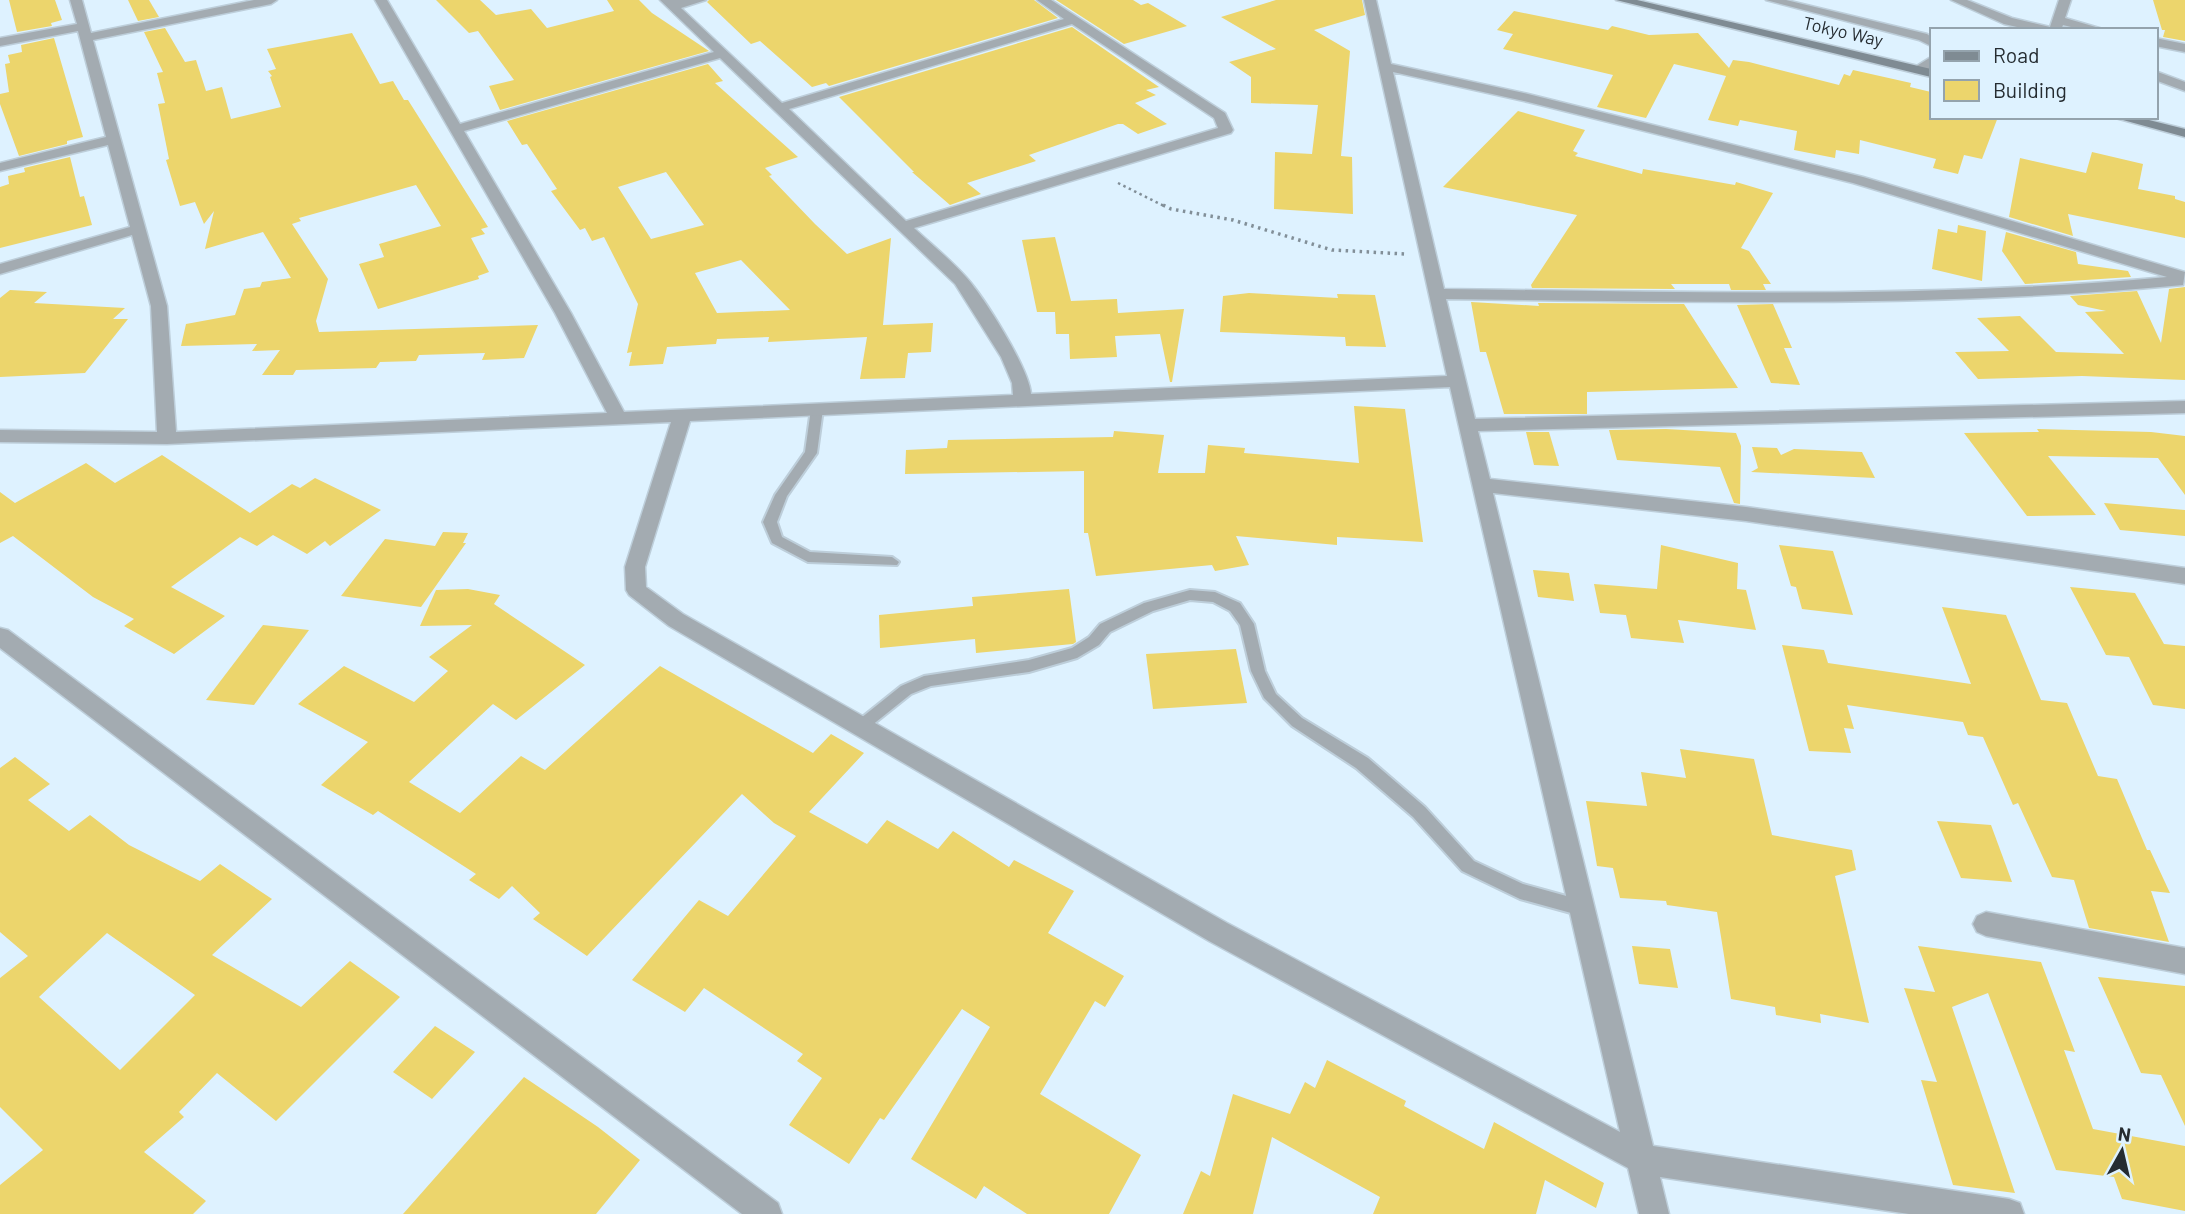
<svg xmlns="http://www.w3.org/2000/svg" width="2185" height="1214" font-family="Barlow,sans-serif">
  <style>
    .building { fill: #ecd56c; fill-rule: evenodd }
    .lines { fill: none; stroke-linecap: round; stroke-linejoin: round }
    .lane-casing { stroke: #bdceda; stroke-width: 4 }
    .street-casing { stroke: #bdceda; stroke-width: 3 }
    .secondary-casing { stroke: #bdceda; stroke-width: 3 }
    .path-far1 { stroke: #828f98; stroke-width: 2.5; stroke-dasharray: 2.5 3.5; stroke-linecap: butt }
    .path { stroke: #828f98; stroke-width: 3.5; stroke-dasharray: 2.5 4.5; stroke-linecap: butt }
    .lane { fill: #a3abb1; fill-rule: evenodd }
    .street { fill: #a3abb1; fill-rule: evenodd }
    .secondary { fill: #7f8b93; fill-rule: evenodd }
    .labels { text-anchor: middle; stroke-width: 5; stroke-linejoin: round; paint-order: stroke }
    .far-street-label { font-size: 18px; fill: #252c31; stroke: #def2ff }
  </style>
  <rect width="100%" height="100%" fill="#def2ff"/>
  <g class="building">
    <path d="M9,0h46l7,20 -11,3 1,3 -35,6z"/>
    <path d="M128,0h21l10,17 -21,4z"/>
    <path d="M436,0h44l16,15 35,-6 16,19 67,-17 -7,-11h32l13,13 57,38 -209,59 -11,-24 25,-6 -36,-49 -9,2z"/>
    <path d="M709,0h325l24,18 -229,68 -3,-3 -14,4 -52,-46 -9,3 -44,-42z"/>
    <path d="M1056,0h77l8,5 7,-2 39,23 -63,18z"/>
    <path d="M1276,0h86l3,15 -51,15 36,21 -9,105 11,1 1,57 -79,-5 1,-57 37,2 6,-49 -67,-2v-26l-22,-15 47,-13 -55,-32z"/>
    <path d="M2153,0h32v41l-22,-4 2,-7h-3z"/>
    <path d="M1514,11l94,19 4,-4 37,9 49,-2 31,35 4,-8 16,2 90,23 5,-11 6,2 3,-6 58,13 -1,4 21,5v25h67l-16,42 -18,-4 -6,19 -25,-6 3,-9 -76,-19 -1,14 -23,-4 -1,8 -41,-8 3,-19 -57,-11 -2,6 -30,-6 18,-44 -52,-12 -28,54 -49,-11 16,-32 -110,-26 10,-15 -16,-4z"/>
    <path d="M1072,27l87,60 -13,3 10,5 -21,8 32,21 -29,10 -15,-10h-5l-89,31 7,6 -69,22 14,11 -31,11 -38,-33h2l-75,-75z"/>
    <path d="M165,28l20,34 11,-2 10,31 16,-4 9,32 50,-12 -11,-30 2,-1 -4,-5 8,-2 -9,-20 85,-16 28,51 13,-3 11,19h4l80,127 -7,2 4,5 -14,4 18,34 -11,4 1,3 -101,30 -19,-45 25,-7 -5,-13 62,-18 -25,-41 -117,33 2,3 -9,3 36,55 -12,42 3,11 219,-7 -14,33 -42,2 3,-7 -66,2 -3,6 -36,1 -4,6 -80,2 -3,5h-31l18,-25 -28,1 5,-7 -76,2 5,-22 49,-9 9,-26 16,-2 2,-5 29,-4 -28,-46 -58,17 9,-38 -10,13 -9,-22 -15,4 -14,-46 3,-1 -11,-55 7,-1 -8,-30 6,-1 -19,-40z"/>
    <path d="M54,38l29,99 -16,4v3l-48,12 -19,-52v-10l9,-2 -4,-28 5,-1 -2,-8 14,-3 -1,-7z"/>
    <path d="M708,64l15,17 -8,2 83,74 -33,11 7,7 -3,1 46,48 32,30 44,-16 -8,87 50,-2 -2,29 -23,1 -3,25 -45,1 7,-42 -99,5 1,-5 -52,2 -1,5 -49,3 -4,17 -34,2 3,-14 -5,1 11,-49 -34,-67 -12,4 -7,-13 -5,2 -29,-39 6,-2 -30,-45 -5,1 -15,-24zM666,172l38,53 -53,14 -33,-52zM741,260l49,50 -73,3 -22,-40z"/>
    <path d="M1518,111l67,19 -12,21 5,2 -3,3 67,18 1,-5 92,16 1,-3 37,11 -32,55 8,3 22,33h-8l3,6h-35l-2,-6h-58l4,5 -143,-1 -1,-3 46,-70 -134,-28z"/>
    <path d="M2092,152l51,12 -5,25 37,7v3l10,3v36l-117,-24 5,22 -64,-19 11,-59 66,15z"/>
    <path d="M70,157l10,40 4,-1 8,29 -92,23v-61l9,-3 -1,-8 17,-4 -1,-4z"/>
    <path d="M1958,225l28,6 -4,50 -50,-12 6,-40 19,4z"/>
    <path d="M2006,232l70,20 2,12 50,7 3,6 -106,7 -23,-33z"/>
    <path d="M1055,237l16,64 46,-2 1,14 66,-4 -12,73h-2l-10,-48 -45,2 2,21 -47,2 -1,-25h-13l-1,-22h-18l-15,-72z"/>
    <path d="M2185,287v93l-103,-4 -104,3 -23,-27 54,-1 -32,-33 43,-2 36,36 68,2 -39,-42 21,-1 -28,-6 -8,-9 67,-5 24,52 8,-54z"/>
    <path d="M10,290l37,2 -13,11 91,5 -12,11h15l-43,54 -85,4v-79z"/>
    <path d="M1249,293l89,5 -1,-4 38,1 11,52 -40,-1 -1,-9 -125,-5 3,-36z"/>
    <path d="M1471,302l68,4 -1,-3 146,1 54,84 -151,4v22h-83l-18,-62h-6z"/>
    <path d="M1773,304l19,44h-8l16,37 -29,-2 -34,-78z"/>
    <path d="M1354,406l51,3 18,133 -86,-5v8l-101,-9 13,29 -34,6 -3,-6 -116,11 -8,-43h-4v-62l-179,3 1,-24 41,-2 1,-8 165,-3 1,-6 50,4 -6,38h47l3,-28 37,3 -1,5 115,10z"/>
    <path d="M1666,429l70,4 5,13 -1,58 -6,-1 -14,-36 -103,-7 -8,-30z"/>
    <path d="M2037,429l114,3 34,4v59l-27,-37 -110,-2 48,59 -69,1 -63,-83 75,-1z"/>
    <path d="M1526,432h23l10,34 -25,-1z"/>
    <path d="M1752,447l25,1 4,7 13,-6 68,3 13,26 -124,-6 7,-4z"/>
    <path d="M162,455l88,58 42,-29 8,4 15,-10 66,32 -51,36 -5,-5 -18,13 -34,-19 -16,11 -17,-9 -69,50 54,29 -51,38 -50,-28 10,-7 -41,-22 -80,-61 -13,7v-51l15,11 71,-40 29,20z"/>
    <path d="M2104,503l81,7v26l-65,-6z"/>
    <path d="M443,532l25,1 -5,10h3l-45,64 -80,-11 44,-57 50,7z"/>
    <path d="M1661,545l77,18 -1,26 9,1 10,40 -78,-10 6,23 -53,-5 -5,-23 -26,-2 -6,-29 63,5z"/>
    <path d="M1779,545l54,6 20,64 -51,-6 -6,-22 -5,-1z"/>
    <path d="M1533,570l36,3 5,28 -36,-4z"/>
    <path d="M2070,587l65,6 29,51 21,2v63l-32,-4 -24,-48 -23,-2z"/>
    <path d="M468,589l32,6 -6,9 91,61 -69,55 -23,-16 -84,78 51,31 61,-57 24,14 115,-104 153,87 18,-19 33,19 -55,59 58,32 20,-24 51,29 15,-18 56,36 5,-7 60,31 -26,42 76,43 -19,31 -10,-6 -55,93 101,61 -32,59h-82l-43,-28 -8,13 -65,-40 79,-132 -28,-18 -78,111 -4,-2 -31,46 -60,-39 33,-47 -25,-17 6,-7 -99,-66 -19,24 -53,-32 67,-80 29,16 68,-80 -22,-13 -32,-29 -155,162 -54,-37 7,-6 -28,-27 -13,13 -30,-19 7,-6 -98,-63 -5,4 -52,-30 47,-43 -70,-38 46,-38 70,36 34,-31 -19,-14 43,-32 -52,1 16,-36z"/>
    <path d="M1069,589l7,53 -3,2 -97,9 -1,-14 -95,9 -1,-33 94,-9 -1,-9z"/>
    <path d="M1942,607l64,8 35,85 26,3 31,73 19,3 30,71h3l20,43 -19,-2 18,51 -80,-14 -15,-48 -22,-3 -34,-74 -5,2 -30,-68 -15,-2 -5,-13 -116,-17 7,24 -10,-1 7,25 -42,-2 -27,-106 42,5 4,13 143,21z"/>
    <path d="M263,625l46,5 -55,75 -48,-5z"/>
    <path d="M1236,649l11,54 -94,6 -7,-55z"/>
    <path d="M1680,749l74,10 18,76 80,15 4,20 -21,6 34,147 -49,-9 1,9 -45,-8 -1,-8 -44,-8 -14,-87 -50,-7 -1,-4 -46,-3 -7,-30 -16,-2 -11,-65 61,5 -6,-34 45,6z"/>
    <path d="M15,757l35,27 -22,16 41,31 21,-16 39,30 71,36 20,-17 52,35 -60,56 89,52 49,-46 50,36 -124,124 -59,-48 -38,39 5,5 -40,35 62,49 -13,13h-193v-29l43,-35 -43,-43v-129l28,-22 -28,-24v-164zM107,933l88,62 -75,75 -81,-73z"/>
    <path d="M1937,821l54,4 21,57 -51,-4z"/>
    <path d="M1632,946l38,3 8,39 -39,-4z"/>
    <path d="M1918,946l123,16 34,90 -11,-2 29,79 92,17v65l-63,-12 -8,-22 -58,-7 -68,-177 -36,14 63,186 -62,-8 -32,-105 16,2 -33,-94 31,4z"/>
    <path d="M2098,977l87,9v140l-24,-51 -20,-2z"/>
    <path d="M435,1026l40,26 -43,47 -39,-27z"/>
    <path d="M1327,1060l79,41 -2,5 80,43 10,-27 110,61 -8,25 -51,-28 -9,34h-163l7,-17 -108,-60 -19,77h-70l18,-43 9,5 23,-82 57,20 15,-32 10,6z"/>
    <path d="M524,1077l74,50 42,33 -44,54h-193z"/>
  </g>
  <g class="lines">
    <g class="lane-casing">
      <g id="lane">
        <path d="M817,405l6,4 -6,44 -30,43 -10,26 5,15 28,15 82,5 7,5 -2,3 -89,-3 -36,-19 -9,-21 12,-27 30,-43 6,-43z"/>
        <path d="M1190,590l25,2 25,11 14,21 11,47 11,23 26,24 66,40 57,49 49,54 49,23 65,18 3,6 -3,6 -6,2 -62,-17 -58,-28 -49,-54 -57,-49 -64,-42 -28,-28 -13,-27 -11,-46 -10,-14 -17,-9 -23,-2 -37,11 -43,21 -11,13 -22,13 -48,14 -98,14 -20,8 -45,36 -5,2 -5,-2 -3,-4 3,-4 45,-36 23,-10 105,-16 43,-12 17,-11 11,-13 44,-21z"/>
      </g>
    </g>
    <g class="street-casing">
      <g id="street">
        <path d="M70,0h12l9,33 163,-33h23l-6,4 -178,36 74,266 9,126 431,-19 -52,-100 -180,-313h12l73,124 254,-72 -54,-52h46l-25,8 101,95 282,-84 -27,-19h14l174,113 8,17 -2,3 -317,95c17,16 36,31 52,49 18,20 63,91 65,117l416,-18 -83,-376h12l15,64 137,30 335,83 322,95 -2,13c-245,23 -490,17 -737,14l29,120 710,-18v12l-707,18 12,48 256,28 439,61v16l-439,-63 -253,-28 160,653 356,53 11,4 4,11h-115l-249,-37 9,37h-30l-11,-46 -419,-227 -540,-315 -40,-31 -3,-5 -1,-23 46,-145 -504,22 -167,-2v-12l157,2 -6,-126 -19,-71 -132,39v-10l130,-37 -22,-82 -108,26v-8l106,-26 -28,-106 -78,15v-8l77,-14zM1072,24l142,94 4,10 -312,93 -117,-112zM720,58l235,226 46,73 11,26 1,12 -389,17 -53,-99 -107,-182zM1393,72l135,30 325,81 314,94c-241,22 -482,15 -723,12zM1450,387l170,745 -393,-209 -544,-309 -37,-27 -1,-20 45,-146z"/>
        <path d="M1766,0h20l141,34 4,3v9l-12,-6z"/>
        <path d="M1951,0h16l45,18 38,9 9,-27h12l-6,18 41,12h-23l-20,-5 -2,5h-31l-26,-6z"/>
        <path d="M2155,38l30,6v8l-30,-6z"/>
        <path d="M1931,57v10l-6,6h-10v-6z"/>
        <path d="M2155,71l30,11v9l-30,-11z"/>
        <path d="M0,628l8,2 770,573 4,11h-40l-742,-566z"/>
        <path d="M1986,912l199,36v26l-199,-38 -9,-4 -4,-8 4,-8z"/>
      </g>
    </g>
    <g class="secondary-casing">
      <g id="secondary">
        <path d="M1616,0h21l294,69v8z"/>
        <path d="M2112,117h25l48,12v8z"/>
      </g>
    </g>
    <path class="path-far1" d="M1118,183l48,24"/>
    <path class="path" d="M1163,205l8,4 62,11 99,30 74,4"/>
    <use href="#lane" class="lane"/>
    <use href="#street" class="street"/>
    <use href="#secondary" class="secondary"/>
  </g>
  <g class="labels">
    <g class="far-street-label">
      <text transform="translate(1843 32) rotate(13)" y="6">Tokyo Way</text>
    </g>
  </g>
  <rect x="1930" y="28" width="228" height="91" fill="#def2ff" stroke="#94a3ad" stroke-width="2"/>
  <rect x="1944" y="51" width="35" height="10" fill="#7f8b93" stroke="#94a3ad" stroke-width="2"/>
  <text x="1993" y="63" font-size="21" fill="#252c31">Road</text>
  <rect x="1944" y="80" width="35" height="21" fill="#ecd56c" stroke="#94a3ad" stroke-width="2"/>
  <text x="1993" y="98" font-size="21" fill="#252c31">Building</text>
  <g transform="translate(2122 1151) rotate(8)" stroke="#def2ff" stroke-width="5" paint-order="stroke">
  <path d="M0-5L12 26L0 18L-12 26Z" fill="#252c31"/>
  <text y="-10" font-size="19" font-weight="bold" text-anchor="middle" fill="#252c31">N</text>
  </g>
</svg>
